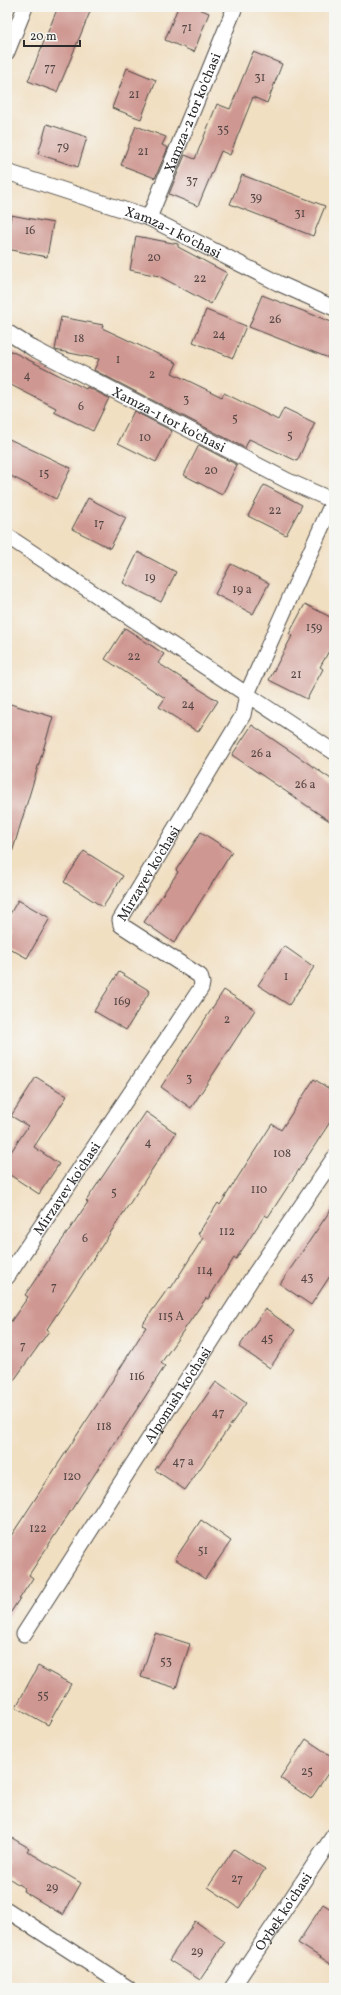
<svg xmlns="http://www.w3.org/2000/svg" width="341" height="1995" font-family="Vollkorn,serif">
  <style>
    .building { fill: #cf9791 }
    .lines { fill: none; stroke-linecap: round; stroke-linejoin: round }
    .minor-casing { stroke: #494642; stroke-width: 17 }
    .minor { stroke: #fff; stroke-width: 15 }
    .labels { text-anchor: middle; stroke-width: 3; stroke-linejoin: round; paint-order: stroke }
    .number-label { font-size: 12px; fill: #544644 }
    .street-label { font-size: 14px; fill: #2b2b2b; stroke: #f6f6f2 }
  </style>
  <rect width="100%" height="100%" fill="#f6f6f2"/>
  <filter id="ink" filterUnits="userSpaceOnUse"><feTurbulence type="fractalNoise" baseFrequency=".025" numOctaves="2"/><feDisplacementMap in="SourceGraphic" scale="8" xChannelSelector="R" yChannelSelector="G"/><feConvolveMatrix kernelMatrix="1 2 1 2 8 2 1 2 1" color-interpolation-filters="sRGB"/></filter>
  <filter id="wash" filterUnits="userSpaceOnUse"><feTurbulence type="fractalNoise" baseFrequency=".012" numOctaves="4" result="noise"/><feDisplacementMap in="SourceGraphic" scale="16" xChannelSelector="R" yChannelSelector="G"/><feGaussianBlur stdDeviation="0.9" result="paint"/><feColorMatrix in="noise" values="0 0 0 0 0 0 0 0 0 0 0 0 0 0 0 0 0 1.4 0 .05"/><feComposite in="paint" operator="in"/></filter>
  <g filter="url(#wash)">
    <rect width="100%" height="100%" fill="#f1dfc2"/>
    <g id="blocks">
      <g class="building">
        <path d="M58,7h34l-35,85 -29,-11z"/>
        <path d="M178,7h17l14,6 -15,39 -29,-12z"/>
        <path d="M253,52l29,12 -15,39 -14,-6 -23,58 -9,-4 -23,55 -29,-12 16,-39 10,4 22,-55 13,5z"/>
        <path d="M127,68l29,12 -15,39 -29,-11z"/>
        <path d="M47,124l40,13 -9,30 -40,-13z"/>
        <path d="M136,126l30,11 -4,8 6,3 -13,30 -34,-13z"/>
        <path d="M242,175l83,31 -12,30 -83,-32z"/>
        <path d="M11,215l42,8 -6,34 -40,-8v-12z"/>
        <path d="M136,236l42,8v3l49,26 -16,31 -52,-28 -29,-6z"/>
        <path d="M262,295l72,28v37l-85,-33z"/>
        <path d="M206,310l40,16 -13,32 -40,-16z"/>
        <path d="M61,317l42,8 -1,3 75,35 -5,10 50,24 2,-4 54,27 6,-12 31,15 -18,38 -48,-22 -4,9 -151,-78 5,-11 -44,-9z"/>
        <path d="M7,349l79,40 1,-2 22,11 -16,33 -39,-19 2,-4 -49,-25z"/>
        <path d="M134,411l38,20 -16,31 -38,-19z"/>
        <path d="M7,438l64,30 -15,31 -49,-25z"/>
        <path d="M199,445l38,20 -15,30 -38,-20z"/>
        <path d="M264,485l38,20 -16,30 -38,-19z"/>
        <path d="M88,498l38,20 -16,30 -38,-19z"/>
        <path d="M138,552l38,20 -15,30 -38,-19z"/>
        <path d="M231,564l38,19 -16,31 -38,-20z"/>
        <path d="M305,604l29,15v23l-14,25 3,2 -16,30 -38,-19 23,-44 -3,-2z"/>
        <path d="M125,628l39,26 -6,9 60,38 -20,31 -39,-25 6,-9 -60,-39z"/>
        <path d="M7,703l46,14 -42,139 -4,-1z"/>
        <path d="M252,725l82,56v43l-102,-69z"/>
        <path d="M201,832l31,20 -58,91 -30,-21 34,-50 -2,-2z"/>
        <path d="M84,851l39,25 -20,31 -39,-25z"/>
        <path d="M18,900l32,18 -23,40 -20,-11v-28z"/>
        <path d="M284,946l30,21 -25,38 -31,-20z"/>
        <path d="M119,972l31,19 -24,39 -32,-19z"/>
        <path d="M224,990l31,20 -64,98 -30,-21z"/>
        <path d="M36,1077l31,19 -33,51 25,17 -20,30 -32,-21v-15l21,-32 -17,-10z"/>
        <path d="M314,1079l20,13v24l-66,101 -3,-2 -29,44 -2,-1 -26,41 -2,-1 -45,65 4,3 -136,209 4,3 -26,40v-76l95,-145 44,-70 -4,-2 27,-38 2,1 32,-50 -5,-4 20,-31 2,2 52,-81 9,6z"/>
        <path d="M146,1112l30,21 -129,196 2,2 -42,59v-63l21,-30 -3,-2 63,-93 -2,-1z"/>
        <path d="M334,1205v65l-23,35 -31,-21z"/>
        <path d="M265,1309l30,21 -25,38 -31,-21z"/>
        <path d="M216,1382l30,21 -61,87 -30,-20z"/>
        <path d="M201,1520l30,21 -26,38 -30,-20z"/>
        <path d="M155,1633l35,11 -14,44 -35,-11z"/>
        <path d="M38,1666l33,18 -23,41 -32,-18z"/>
        <path d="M306,1739l28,19v6l-23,35 -31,-21z"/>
        <path d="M7,1835l22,13 -2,3 54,32 -18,32 -40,-24 1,-3 -17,-11z"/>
        <path d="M234,1849l31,20 -26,39 -31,-21z"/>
        <path d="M323,1904l11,7v55l-36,-23z"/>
        <path d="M195,1921l30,21 -25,38 -31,-20z"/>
      </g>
    </g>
  </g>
  <g filter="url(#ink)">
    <use href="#blocks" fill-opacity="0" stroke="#494642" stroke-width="1"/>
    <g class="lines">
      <g class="minor-casing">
        <g id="minor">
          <path d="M7,52l18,-45"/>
          <path id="s1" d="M7,172l142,46 129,65 56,25"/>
          <path id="s2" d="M149,218l86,-211"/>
          <path id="s3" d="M7,332l27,17 254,132 46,20"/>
          <path d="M7,536l327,216"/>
          <path id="s4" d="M7,1277l194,-289 1,-5 -2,-7 -79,-51 -1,-5 123,-205 4,-21 87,-195"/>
          <path id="s5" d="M24,1634l230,-359 80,-117"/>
          <path d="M7,1910l121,78"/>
          <path id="s6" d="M232,1988l102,-153"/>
        </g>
      </g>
      <use href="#minor" class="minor"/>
    </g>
  </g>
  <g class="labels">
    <g class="number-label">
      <text x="187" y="31">71</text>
      <text x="50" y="71">77</text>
      <text x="260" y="81">31</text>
      <text x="134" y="98">21</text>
      <text x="223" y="133">35</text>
      <text x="63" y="150">79</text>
      <text x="143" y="155">21</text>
      <text x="192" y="184">37</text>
      <text x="256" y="201">39</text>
      <text x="300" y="217">31</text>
      <text x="30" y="234">16</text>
      <text x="154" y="261">20</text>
      <text x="200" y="282">22</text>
      <text x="275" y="323">26</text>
      <text x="219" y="338">24</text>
      <text x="79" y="342">18</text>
      <text x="118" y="363">1</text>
      <text x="152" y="378">2</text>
      <text x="27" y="379">4</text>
      <text x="186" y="403">3</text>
      <text x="81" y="410">6</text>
      <text x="235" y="422">5</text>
      <text x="290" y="439">5</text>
      <text x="145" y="441">10</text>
      <text x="211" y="474">20</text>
      <text x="44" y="477">15</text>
      <text x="275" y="514">22</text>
      <text x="99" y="527">17</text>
      <text x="150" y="581">19</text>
      <text x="242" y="593">19 а</text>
      <text x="314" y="631">159</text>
      <text x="134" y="660">22</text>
      <text x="296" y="678">21</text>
      <text x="188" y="708">24</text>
      <text x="261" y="757">26 а</text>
      <text x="305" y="788">26 а</text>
      <text x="286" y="980">1</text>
      <text x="122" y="1005">169</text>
      <text x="227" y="1023">2</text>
      <text x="189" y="1082">3</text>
      <text x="148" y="1146">4</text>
      <text x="282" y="1157">108</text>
      <text x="259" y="1193">110</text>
      <text x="114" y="1196">5</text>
      <text x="227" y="1235">112</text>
      <text x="85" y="1242">6</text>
      <text x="205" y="1274">114</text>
      <text x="307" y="1281">43</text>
      <text x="54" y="1290">7</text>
      <text x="171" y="1320">115 А</text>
      <text x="267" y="1342">45</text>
      <text x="23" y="1349">7</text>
      <text x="137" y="1380">116</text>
      <text x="218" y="1416">47</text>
      <text x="104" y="1430">118</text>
      <text x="183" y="1465">47 а</text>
      <text x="72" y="1480">120</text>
      <text x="38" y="1532">122</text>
      <text x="203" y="1554">51</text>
      <text x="166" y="1665">53</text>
      <text x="43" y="1699">55</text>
      <text x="307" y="1775">25</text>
      <text x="237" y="1882">27</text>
      <text x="52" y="1891">29</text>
      <text x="197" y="1955">29</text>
    </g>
    <g class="street-label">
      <text dy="5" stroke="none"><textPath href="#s2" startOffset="114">Xamza-2 tor ko'chasi</textPath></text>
      <text dy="5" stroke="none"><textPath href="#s1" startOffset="177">Xamza-1 ko'chasi</textPath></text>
      <text dy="5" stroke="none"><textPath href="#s3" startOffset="184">Xamza-1 tor ko'chasi</textPath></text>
      <text dy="5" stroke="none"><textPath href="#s4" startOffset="514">Mirzayev ko'chasi</textPath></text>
      <text dy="5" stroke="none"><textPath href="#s4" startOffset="107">Mirzayev ko'chasi</textPath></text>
      <text dy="5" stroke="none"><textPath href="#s5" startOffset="284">Alpomish ko'chasi</textPath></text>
      <text dy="5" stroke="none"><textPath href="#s6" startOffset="92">Oybek ko'chasi</textPath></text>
    </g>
  </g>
  <rect width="341" height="1995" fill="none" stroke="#f6f6f2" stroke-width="24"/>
  <path d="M24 40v6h56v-6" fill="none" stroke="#2b2b2b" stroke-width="2"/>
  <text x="30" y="40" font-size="12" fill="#2b2b2b" stroke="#f6f6f2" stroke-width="3" paint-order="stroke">20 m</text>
</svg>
